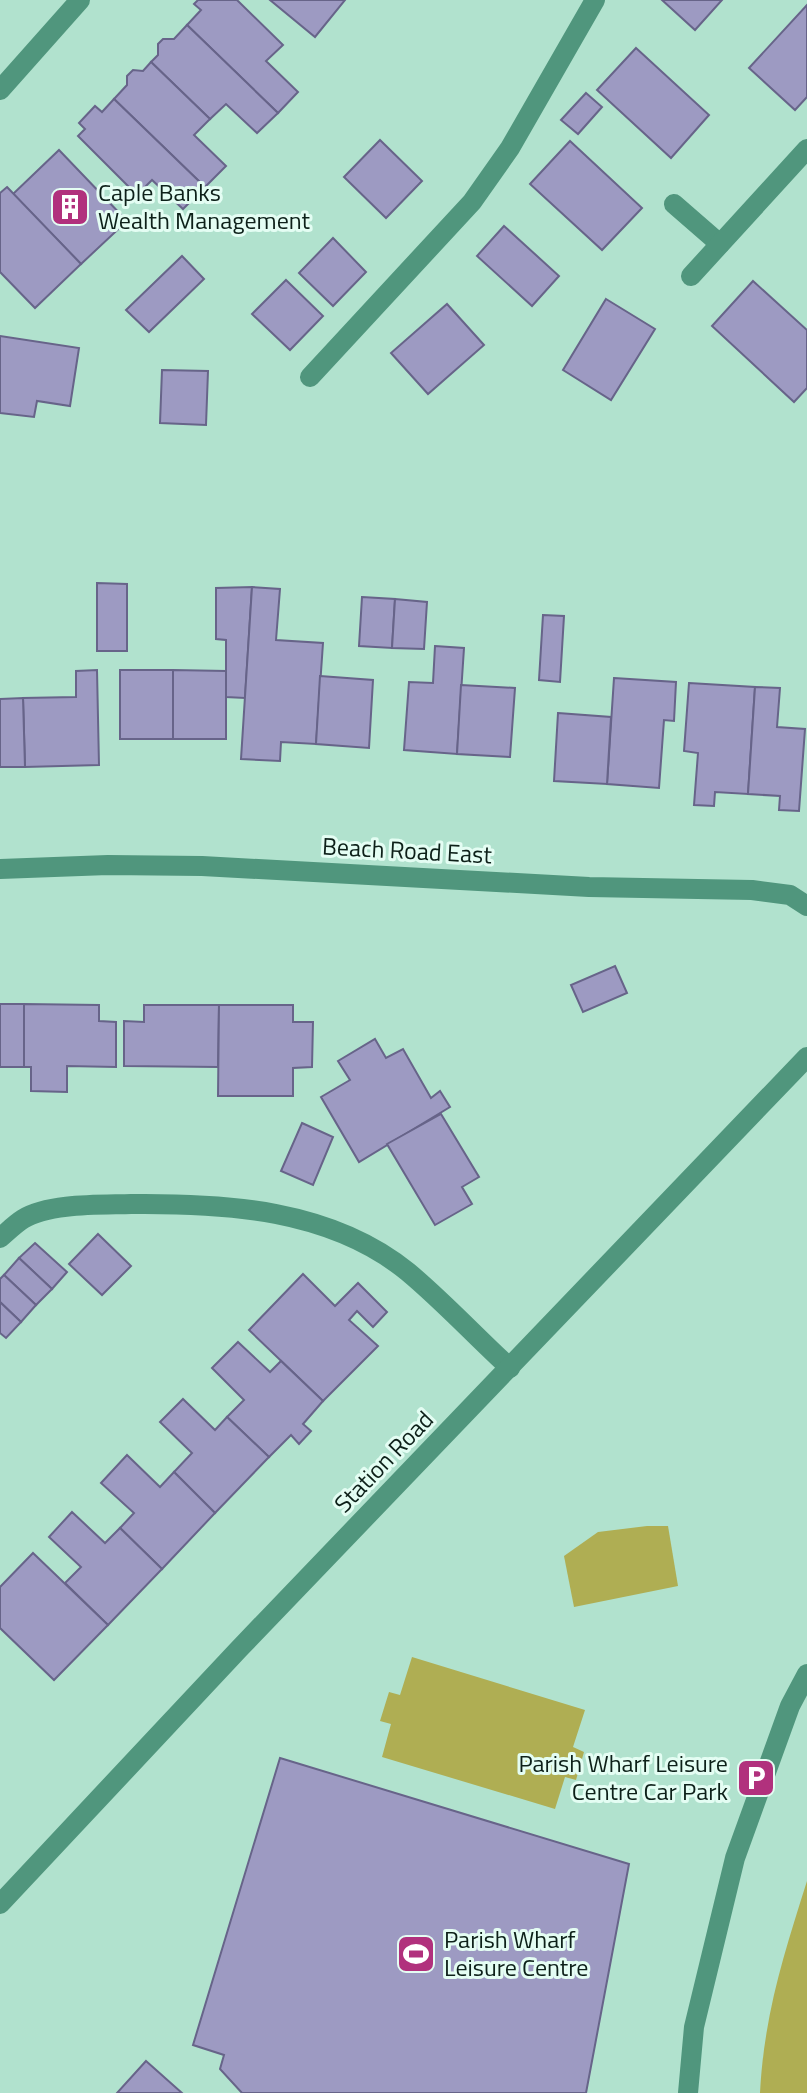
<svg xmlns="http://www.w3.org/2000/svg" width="807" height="2093" font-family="'Titillium Web',sans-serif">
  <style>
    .green { fill: #afae53 }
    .building { fill: #9d9ac2; stroke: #676489; stroke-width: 2 }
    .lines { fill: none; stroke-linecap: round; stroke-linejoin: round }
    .service { stroke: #50967d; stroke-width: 20 }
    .minor { stroke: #50967d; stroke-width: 20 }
    .labels { text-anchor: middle; stroke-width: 6; stroke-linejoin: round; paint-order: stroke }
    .poi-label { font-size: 24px; fill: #0d2019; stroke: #e4fdf3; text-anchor: start }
    .street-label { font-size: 24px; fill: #0d2019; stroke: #e4fdf3 }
  </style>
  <rect width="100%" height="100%" fill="#b1e2ce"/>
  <g class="green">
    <path d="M647,1526h21l10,60 -104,21 -10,-51 34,-24z"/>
    <path d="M412,1657l173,53 -12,37 11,5 -8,28 -11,-3 -10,32 -173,-52 9,-33 -11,-3 9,-29 11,3z"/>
    <path d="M807,1881v212h-47c4,-78 24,-139 47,-212z"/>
  </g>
  <g class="building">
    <path d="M198,0h39l46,45 -17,16 32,31 -20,21 -91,-88 14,-15 -7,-6z"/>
    <path d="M270,0h75l-30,37z"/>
    <path d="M662,0h60l-27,30z"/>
    <path d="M807,5v92l-12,13 -46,-42z"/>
    <path d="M187,25l91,88 -21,20 -31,-29 -16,15 -59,-57 7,-7v-11l5,-5h11z"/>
    <path d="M636,48l73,67 -38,43 -74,-68z"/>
    <path d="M151,62l59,57 -16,16 32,31 -21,21 -91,-88 13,-14v-9l6,-6 10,1z"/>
    <path d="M586,93l16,14 -24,27 -17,-14z"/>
    <path d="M114,99l91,88 -22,22 -31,-29 -15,15 -59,-59 7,-7 -6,-6 16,-17 7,6z"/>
    <path d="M380,140l42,41 -36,37 -42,-41z"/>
    <path d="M570,141l72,67 -40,42 -72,-66z"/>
    <path d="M59,150l68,71 -46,43 -68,-70z"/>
    <path d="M7,187l74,77 -46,44 -35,-36v-79z"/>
    <path d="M504,226l55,50 -27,30 -55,-50z"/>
    <path d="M333,238l33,34 -33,34 -34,-33z"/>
    <path d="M182,256l22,23 -55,53 -23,-22z"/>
    <path d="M286,280l37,36 -33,34 -38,-36z"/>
    <path d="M753,281l54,49v58l-13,14 -82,-76z"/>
    <path d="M606,299l49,30 -44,71 -48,-30z"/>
    <path d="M447,304l37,41 -56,49 -37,-41z"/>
    <path d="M0,336l79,12 -9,58 -33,-5 -3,16 -34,-4z"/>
    <path d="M162,370l46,1 -2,54 -46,-2z"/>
    <path d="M97,583l30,1v67h-30z"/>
    <path d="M252,587l-7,111 -19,-1v-57l-10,-1v-51z"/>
    <path d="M252,587l28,2 -4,51 47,3 -7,101 -35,-2 -1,19 -39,-2z"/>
    <path d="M362,597l33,2 -3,49 -33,-2z"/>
    <path d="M395,599l32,3 -3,47 -32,-1z"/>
    <path d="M543,615l21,1 -4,66 -21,-2z"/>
    <path d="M435,646l29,2 -7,106 -53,-4 5,-68 24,1z"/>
    <path d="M97,670l2,95 -74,2 -2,-69 53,-1v-26z"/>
    <rect x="120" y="670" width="53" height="69"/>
    <path d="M173,670l53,1v68h-53z"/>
    <path d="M320,676l53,4 -4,68 -53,-4z"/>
    <path d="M614,678l62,4 -2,39 -10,-1 -5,68 -52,-4z"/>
    <path d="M689,683l66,4 -7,107 -33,-2 -1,14 -20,-1 4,-52 -14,-2z"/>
    <path d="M461,685l54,3 -5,69 -53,-3z"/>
    <path d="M755,687l25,1 -3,39 28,2 -6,82 -20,-1 1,-14 -32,-2z"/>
    <path d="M23,698l2,69h-25v-68z"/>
    <path d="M558,713l53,4 -4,67 -53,-3z"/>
    <path d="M615,966l12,27 -44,19 -12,-27z"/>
    <rect x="0" y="1004" width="24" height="63"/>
    <path d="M24,1004l75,1v16l17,1v45l-49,-1v26l-36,-1v-24h-7z"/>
    <path d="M144,1005h75l-1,62 -94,-1v-45l20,1z"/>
    <path d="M219,1005h74v17h20l-1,45 -19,1v28h-75z"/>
    <path d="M375,1039l11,19 17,-9 28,49 9,-7 10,16 -91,55 -38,-65 29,-17 -12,-19z"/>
    <path d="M441,1114l38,63 -17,10 10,17 -37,21 -48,-81z"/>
    <path d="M302,1123l31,14 -20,48 -32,-14z"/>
    <path d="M98,1234l33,32 -29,29 -33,-31z"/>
    <path d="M35,1243l32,29 -15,17 -33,-31z"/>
    <path d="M19,1258l33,31 -16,16 -32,-30z"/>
    <path d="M303,1274l32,32 23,-23 29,29 -14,15 -16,-16 -8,9 29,26 -55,55 -74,-71z"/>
    <path d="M4,1275l32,30 -15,17 -21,-20v-23z"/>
    <path d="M0,1302l21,20 -15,16 -6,-5z"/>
    <path d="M238,1342l32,30 11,-11 42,40 -20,23 8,7 -12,13 -8,-9 -22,22 -42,-40 17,-17 -32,-32z"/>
    <path d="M183,1399l32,31 12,-13 42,40 -54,56 -41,-41 18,-19 -32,-31z"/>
    <path d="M127,1455l33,32 14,-15 41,41 -53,56 -42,-41 14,-15 -33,-30z"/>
    <path d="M72,1512l33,31 15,-15 42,41 -54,56 -43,-42 16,-16 -32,-30z"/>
    <path d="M33,1553l75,72 -54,55 -54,-52v-41z"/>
    <path d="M280,1758l349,106 -43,229h-344l-22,-24 4,-14 -31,-10z"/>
    <path d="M146,2061l36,32h-65z"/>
  </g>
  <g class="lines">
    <g class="service">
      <path d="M310,377l162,-175 38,-54 85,-148"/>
      <path d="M0,1238c7,-6 15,-14 23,-19 26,-16 78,-14 108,-15 94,-1 200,5 277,68 36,30 68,65 102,96"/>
      <path d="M688,2093l6,-66 41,-169 55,-152 17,-32"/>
    </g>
    <g class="minor">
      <path d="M0,90l80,-90"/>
      <path d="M674,204l46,40"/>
      <path d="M691,276l116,-127"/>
      <path d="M0,869l108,-4 94,1 387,21 163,3 38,5 17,11"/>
      <path d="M0,1904l239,-255 568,-592"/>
    </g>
  </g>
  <defs>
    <g id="building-square" transform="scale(2)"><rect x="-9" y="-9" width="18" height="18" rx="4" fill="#b1317d" stroke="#e4fdf3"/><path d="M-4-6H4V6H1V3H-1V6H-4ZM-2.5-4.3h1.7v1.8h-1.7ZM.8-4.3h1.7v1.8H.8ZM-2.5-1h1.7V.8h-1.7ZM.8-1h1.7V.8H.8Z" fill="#fff"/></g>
    <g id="parking-square" transform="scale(2)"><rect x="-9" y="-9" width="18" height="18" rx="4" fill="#b1317d" stroke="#e4fdf3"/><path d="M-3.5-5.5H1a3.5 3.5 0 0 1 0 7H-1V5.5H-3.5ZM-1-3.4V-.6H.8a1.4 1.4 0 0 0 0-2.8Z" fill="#fff"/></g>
    <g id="stadium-square" transform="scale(2)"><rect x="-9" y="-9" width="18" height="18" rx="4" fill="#b1317d" stroke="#e4fdf3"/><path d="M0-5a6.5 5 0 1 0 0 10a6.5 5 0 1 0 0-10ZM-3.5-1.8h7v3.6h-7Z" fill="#fff"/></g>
  </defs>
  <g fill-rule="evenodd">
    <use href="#building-square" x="70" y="207"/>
    <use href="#parking-square" x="756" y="1778"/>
    <use href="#stadium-square" x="416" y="1954"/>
  </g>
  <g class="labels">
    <g class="poi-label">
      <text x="98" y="201">Caple Banks<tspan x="98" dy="28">Wealth Management</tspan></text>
      <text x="728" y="1772" text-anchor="end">Parish Wharf Leisure<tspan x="728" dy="28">Centre Car Park</tspan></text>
      <text x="444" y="1948">Parish Wharf<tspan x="444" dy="28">Leisure Centre</tspan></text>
    </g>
    <g class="street-label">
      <text transform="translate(407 851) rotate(3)" y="8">Beach Road East</text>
      <text transform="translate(384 1462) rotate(-46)" y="8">Station Road</text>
    </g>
  </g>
</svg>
